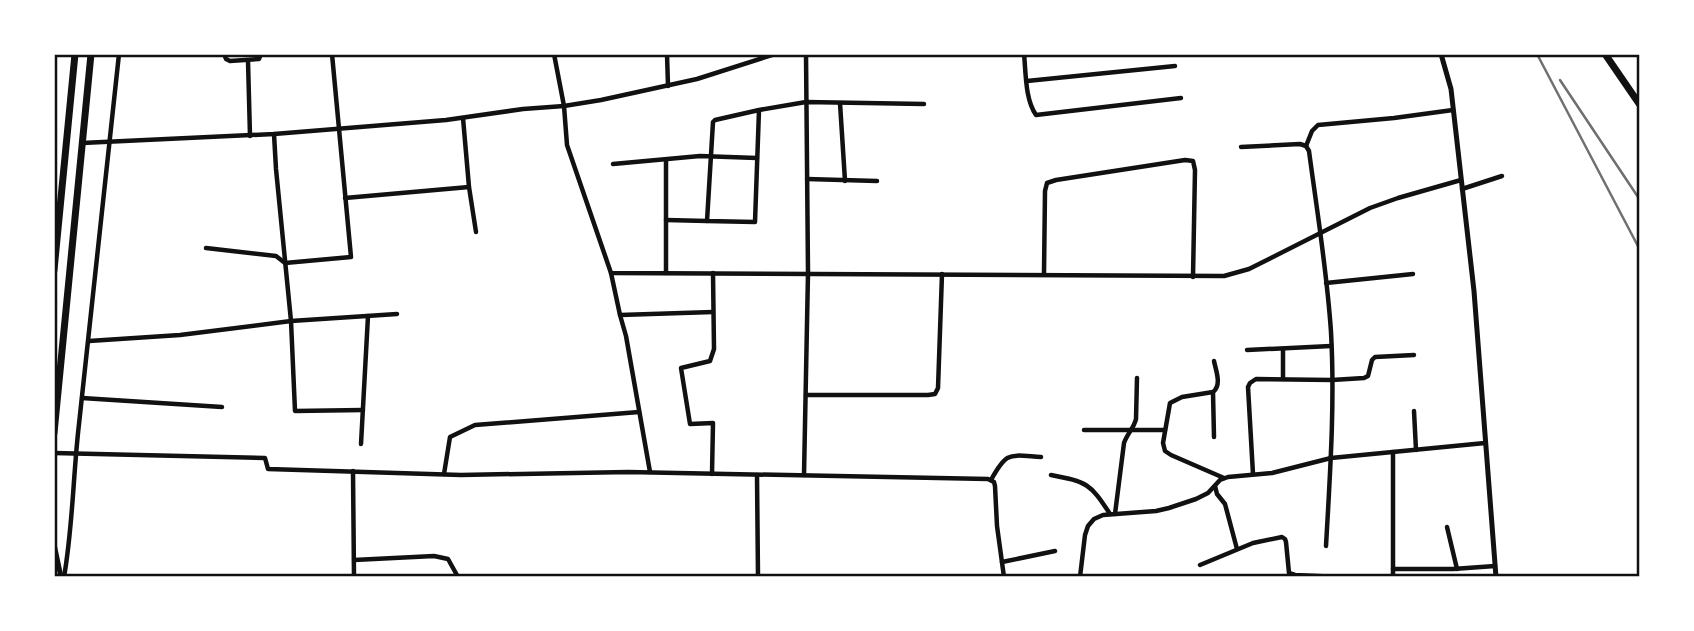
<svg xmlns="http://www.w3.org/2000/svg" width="1694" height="631" font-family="'Nunito Sans',sans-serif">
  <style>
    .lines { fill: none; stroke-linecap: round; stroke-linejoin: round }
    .minor { stroke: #111; stroke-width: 4.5 }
    .tertiary { stroke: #111; stroke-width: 5 }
    .primary { stroke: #111; stroke-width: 7 }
    .trunk { stroke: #111; stroke-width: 7 }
    .rail { stroke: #707070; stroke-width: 2.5 }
    .neatline { fill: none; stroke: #111; stroke-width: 2.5 }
  </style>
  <rect width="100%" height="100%" fill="#fff"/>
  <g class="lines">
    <g class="minor">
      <path d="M224,54l2,5 4,2 29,-2 2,-5"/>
      <path d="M554,54l10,52 3,39 44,128 613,3 25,-7 121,-61 28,-10 63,-18"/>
      <path d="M667,54l1,32"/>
      <path d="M1024,54c2,19 1,45 12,61l145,-17"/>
      <path d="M332,55l9,-1"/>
      <path d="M54,58v-4"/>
      <path d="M248,61l2,75"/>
      <path d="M1027,81l148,-15"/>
      <path d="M840,103l5,78"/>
      <path d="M759,110l-44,10 -2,2 -6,99 48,1 4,-112 47,-8 118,2"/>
      <path d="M463,118l6,69 7,45"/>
      <path d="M274,134l2,35 15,152 4,90 68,-1"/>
      <path d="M82,143l192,-9 172,-14 77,-11 41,-3 37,-6 96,-21 78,-25"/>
      <path d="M1306,146l6,-15 6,-6 76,-7 59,-8"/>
      <path d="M1241,147l59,-3 6,2 3,5c8,60 18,120 22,181 4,71 -1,143 -5,214"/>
      <path d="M613,164l87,-8 57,2"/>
      <path d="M807,179l70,2"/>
      <path d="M1462,189l40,-13"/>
      <path d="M345,198l124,-11"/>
      <path d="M666,220l41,1"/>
      <path d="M206,248l70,8 9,7 66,-6 -19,-203"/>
      <path d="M611,273l9,42"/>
      <path d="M666,273v-113"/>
      <path d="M1044,274l1,-83 2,-8 9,-3 129,-20 8,1 2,9 -2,107"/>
      <path d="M1326,283l87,-9"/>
      <path d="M89,341l91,-6 111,-14 106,-7"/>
      <path d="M1247,350l84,-4"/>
      <path d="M1214,361c2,10 8,24 -1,31l-31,5 -12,6 -7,40 2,8 6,4 53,23"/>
      <path d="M1283,379v-30"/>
      <path d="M1213,392l1,45"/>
      <path d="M806,395h122l7,-1 3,-6 4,-114"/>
      <path d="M82,398l140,9"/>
      <path d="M1414,411l2,39"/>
      <path d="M1084,430h81"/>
      <path d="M361,444l7,-128"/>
      <path d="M54,453l211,5 3,11 193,6 167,-3 360,7 6,3 1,4 2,40 7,51"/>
      <path d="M353,471l1,106"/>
      <path d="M650,472l-24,-136 -6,-21 93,-3"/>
      <path d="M444,474l6,-37 25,-12 164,-13"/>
      <path d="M712,474l1,-51 -23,1 -9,-56 29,-7 4,-12 -1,-76"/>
      <path d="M1253,474l-5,-87 2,-4 6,-4 76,1 32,-2 4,-2 4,-16 3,-3 39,-2"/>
      <path d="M757,475l1,102"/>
      <path d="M804,475l4,-202 -2,-219"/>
      <path d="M1051,475c36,7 39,8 59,39"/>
      <path d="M991,480c16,-29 18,-25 50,-23"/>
      <path d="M1215,486l2,8 8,10 12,45"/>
      <path d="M1115,514l9,-71c3,-9 10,-15 12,-24l1,-41"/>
      <path d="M1447,527l10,42"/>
      <path d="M354,560l80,-4 14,3 10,18"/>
      <path d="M1002,562l53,-11"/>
      <path d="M1200,565l53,-22 29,-6 3,2 1,3 3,31 6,2 45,2"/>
      <path d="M1393,569h60l42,-3"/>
      <path d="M64,577c9,-51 9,-102 15,-153 13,-123 27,-247 40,-370"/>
      <path d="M1080,577l5,-42 3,-9 6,-7 9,-4 53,-4 13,-3 27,-9 12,-6 12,-13 8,-3 44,-4 59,-15 154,-15"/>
      <path d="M1393,577v-125"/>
    </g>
    <g class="tertiary">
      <path d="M1441,54l10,35 23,202 22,286"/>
      <path d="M54,544l7,33"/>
    </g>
    <path class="primary" d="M1605,54l35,51"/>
    <g class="trunk">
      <path d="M54,270l21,-216"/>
      <path d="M54,433l37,-379"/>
    </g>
    <g class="rail">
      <path d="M1537,54l103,196"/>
      <path d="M1560,80l80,120"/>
    </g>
  </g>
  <rect width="1694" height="631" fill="none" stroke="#ffffff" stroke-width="112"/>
  <rect x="56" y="56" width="1582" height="519" class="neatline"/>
</svg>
